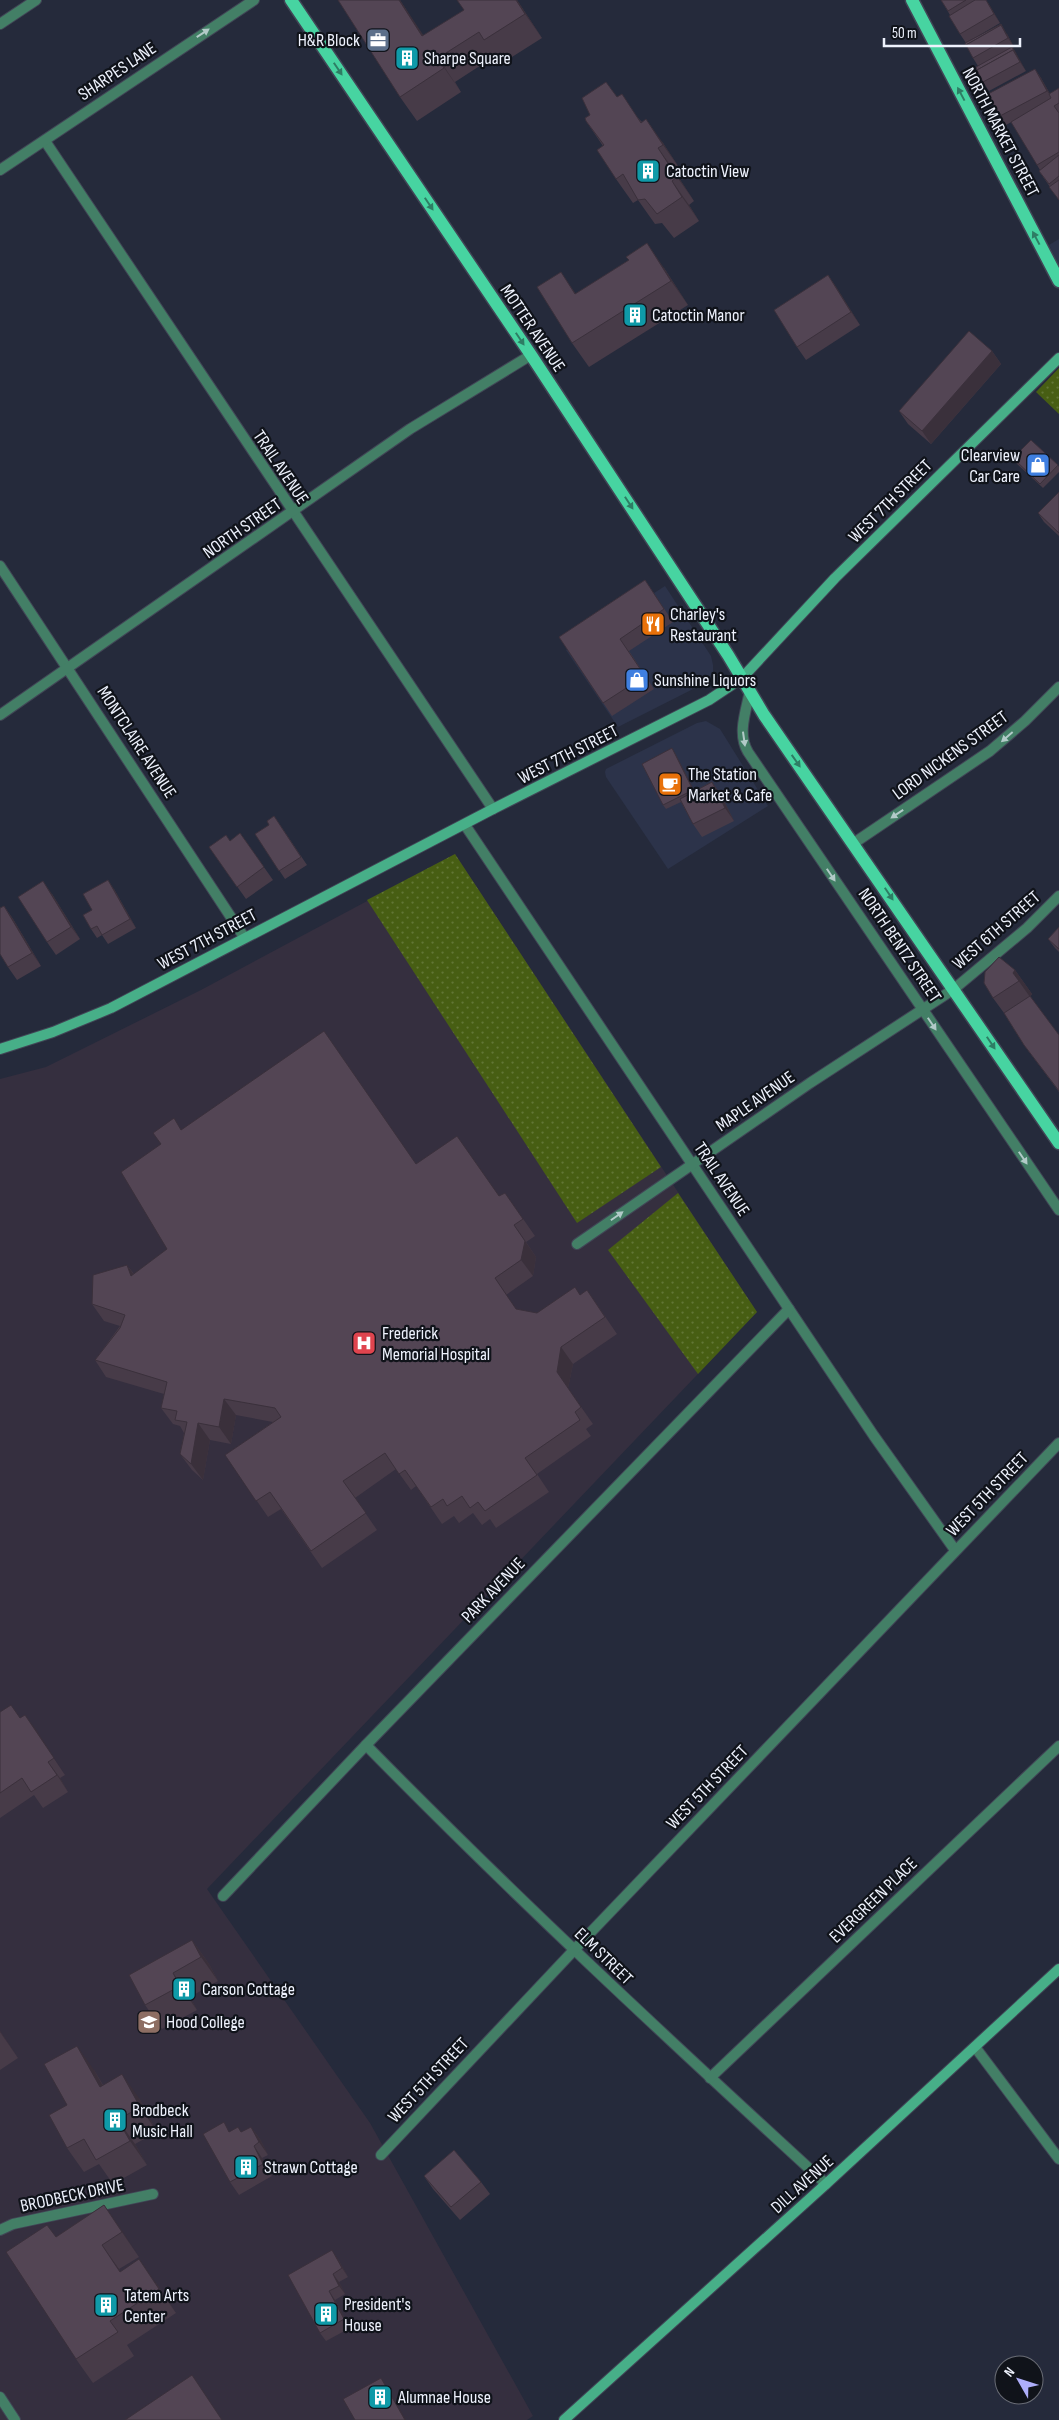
<svg xmlns="http://www.w3.org/2000/svg" width="1059" height="2420" font-family="'Sofia Sans Condensed',sans-serif">
  <style>
    .built { fill: #2c334a }
    .education { fill: #352f3f }
    .park { fill: url(#park-dots) }
    .lines { fill: none; stroke-linecap: round; stroke-linejoin: round }
    .minor-casing { stroke: #414656; stroke-width: 12 }
    .tertiary-casing { stroke: #414656; stroke-width: 12 }
    .secondary-casing { stroke: #414656; stroke-width: 12 }
    .primary-casing { stroke: #414656; stroke-width: 15 }
    .minor { stroke: #437f66; stroke-width: 10 }
    .tertiary { stroke: #437f66; stroke-width: 10 }
    .secondary { stroke: #47af88; stroke-width: 10 }
    .primary { stroke: #47d4a1; stroke-width: 12 }
    .wall { fill: #473b48 }
    .shaded-wall { fill: #3a303b }
    .building { fill: #534554; stroke: #3a303b }
    .oneway { fill: #b2cac8 }
    .oneway2 { fill: #2e7d64 }
    .labels { text-anchor: middle; stroke-width: 4.5; stroke-linejoin: round; paint-order: stroke }
    .poi-label { font-size: 18px; fill: #eef2fd; stroke: #10131a; text-anchor: start }
    .street-label { font-size: 18px; fill: #eef2fd; stroke: #10131a }
  </style>
  <defs>
    <pattern id="park-dots" width="8" height="8" patternUnits="userSpaceOnUse" patternTransform="scale(1.25)"><rect width="8" height="8" fill="#475e13"/><path d="M2 2h.1M6 6h.1" fill="none" stroke="#627636" stroke-width="1.8" stroke-linecap="round"/></pattern>
  </defs>
  <rect width="100%" height="100%" fill="#252a3b"/>
  <g class="built">
    <path d="M1059,239v27l-10,-21z"/>
    <path d="M665,586l46,70 2,9v8l-12,12 -83,42 -52,-77z"/>
    <path d="M706,721l14,8 48,77 -100,63 -62,-92 -1,-5 1,-3 91,-46z"/>
  </g>
  <path class="education" d="M455,854l302,458 -550,577 163,234 163,293 -6,4h-527v-1341l46,-12 155,-77z"/>
  <g class="park">
    <path d="M1059,368v46l-23,-22z"/>
    <path d="M455,854l206,313 -84,56 -210,-323z"/>
    <path d="M678,1193l79,119 -59,62 -90,-124z"/>
  </g>
  <g class="lines">
    <g class="minor-casing">
      <g id="minor">
        <path d="M45,141l448,668"/>
        <path d="M0,170l254,-170"/>
        <path d="M0,566l244,371"/>
        <path d="M750,691c-4,20 -13,43 -2,61l311,458"/>
        <path d="M0,715l410,-286 121,-74"/>
        <path d="M465,825l409,611 81,114"/>
        <path d="M854,843l136,-92 35,-30 34,-34"/>
        <path d="M577,1244l233,-161 144,-94 73,-61 32,-32"/>
        <path d="M366,1745c148,151 304,296 460,439"/>
        <path d="M223,1896l143,-151 423,-436"/>
        <path d="M975,2047l84,112"/>
        <path d="M710,2078l349,-332"/>
        <path d="M381,2155l210,-223 468,-489"/>
        <path d="M0,2230l13,-6 140,-30"/>
        <path d="M0,2397l15,23"/>
      </g>
    </g>
    <g class="tertiary-casing">
      <path id="tertiary" d="M0,24l36,-24"/>
    </g>
    <g class="secondary-casing">
      <g id="secondary">
        <path d="M0,1049l53,-17 58,-24 382,-199 216,-109 33,-22 93,-100 224,-220"/>
        <path d="M564,2420l262,-236 233,-215"/>
      </g>
    </g>
    <g class="primary-casing">
      <g id="primary">
        <path d="M291,0l240,355 197,300 36,60 295,428"/>
        <path d="M912,0l147,281"/>
      </g>
    </g>
    <use href="#minor" class="minor"/>
    <use href="#tertiary" class="tertiary"/>
    <use href="#secondary" class="secondary"/>
    <use href="#primary" class="primary"/>
  </g>
  <g class="wall">
    <path d="M338,0h62l23,36 94,-36 25,38 -41,26 -6,-8 -40,26 6,10 -44,29 -17,-24z"/>
    <path d="M941,0h45l14,23 -34,20 -6,-9 -10,-19z"/>
    <path d="M1007,34l7,13 -2,1 14,23 -37,20 -6,-9 -5,-16 -5,-8z"/>
    <path d="M1035,69l6,9 9,16 9,-6v112l-20,-29 1,-1 -3,-5 -17,-48 -14,8 -6,-9z"/>
    <path d="M617,97l46,46 17,26 -5,3 19,29 -5,4 10,16 -25,17 -12,-15 -7,1 -17,-24 -5,3 -17,-24 -13,-33 -17,-25z"/>
    <path d="M629,260l35,8 24,37 -99,62 -17,-24 4,-49z"/>
    <path d="M828,275l32,50 -54,35 -9,-13z"/>
    <path d="M992,351l9,13 -70,80 -23,-20 -9,-13z"/>
    <path d="M1013,458l45,7 1,2v5l-16,16 -27,-25z"/>
    <path d="M1059,492v44l-15,-14 -6,-9z"/>
    <path d="M645,580l28,42 -44,29 25,38 -42,27 -53,-79z"/>
    <path d="M675,753l19,38 18,-9 9,13 13,26 -32,16 -9,-13 -12,-22 -15,7 -3,-4z"/>
    <path d="M274,816l33,49 -22,14 -30,-45 14,-9z"/>
    <path d="M240,833l33,47 -27,19 -37,-52 21,-6z"/>
    <path d="M114,889l22,39 -28,16 -6,-9 -5,3 -6,-9 1,-19z"/>
    <path d="M52,894l28,45 -24,16 -9,-13z"/>
    <path d="M4,906l9,13 28,47 -24,14 -9,-13z"/>
    <path d="M1059,927v25l-4,-4 -7,-9z"/>
    <path d="M1015,970l17,24 -2,3 29,38v57l-35,-47 -20,-32 -11,-15z"/>
    <path d="M182,1130l234,34 83,32 6,-3 30,43 -9,6 10,15 -3,19 -27,19 10,14 21,4 43,-18 7,-5 30,44 -44,30 -5,24 25,36 -7,5 5,7 -54,38 12,18 -53,36 -6,-9 -8,6 -9,-12 -14,10 -5,-7 -12,8 -26,-38 -5,4 -15,-21 -41,29 22,32 -55,38 -41,-59 -13,8 -43,-62 48,-33 -37,-7 -5,29 -21,-4 -7,40 -11,-10 -12,-16 4,-21 -4,-7 -7,-2 -12,-16 3,-14 -58,-17 -11,-17 25,-34 -16,-5 -12,-17 35,-39 7,9 33,-25 -6,-105z"/>
    <path d="M0,1712l20,6 5,-3 40,60 -5,3 8,14 -25,16 -9,-13 -34,23z"/>
    <path d="M192,1940l17,24 9,17 -28,16 7,13 -35,19 -17,-24z"/>
    <path d="M0,2031l18,27 -18,12z"/>
    <path d="M94,2070l9,15 36,13 18,34 -22,12 12,21 -34,19 -14,-20 -15,8 -17,-24v-43z"/>
    <path d="M251,2127l9,12 8,16 -6,3 10,18 -33,19 -9,-13v-50h12z"/>
    <path d="M424,2176l57,6 9,12 -30,26 -27,-31z"/>
    <path d="M104,2205l35,52 -20,12 2,3 35,11 20,30 -49,32 7,11 -41,27 -17,-24 -20,-122z"/>
    <path d="M338,2259l10,18 -9,5 6,12 -10,6 15,28 -24,13 -6,-8 -32,-58z"/>
  </g>
  <g class="shaded-wall">
    <path d="M399,0h1l61,92 -39,-56z"/>
    <path d="M516,0h1l25,38 -17,-24z"/>
    <path d="M986,0l3,4 11,19 -6,-9z"/>
    <path d="M1001,24l6,10 7,13 -6,-9z"/>
    <path d="M1012,47l3,4 11,20 -6,-9z"/>
    <path d="M1035,69l6,9 12,21 -6,-8z"/>
    <path d="M646,119l17,24 17,26 -17,-24z"/>
    <path d="M658,148l17,24 19,29 -17,-24z"/>
    <path d="M672,181l17,24 10,16 -17,-24z"/>
    <path d="M647,243l17,25 24,37 -17,-24z"/>
    <path d="M561,272l17,25 -3,-3z"/>
    <path d="M828,275l9,13 23,37 -9,-13z"/>
    <path d="M992,351l9,13 -70,80 -9,-13z"/>
    <path d="M672,748l3,5 21,41 -3,-4z"/>
    <path d="M712,782l9,13 13,26 -9,-13z"/>
    <path d="M108,880l6,9 22,39 -6,-9z"/>
    <path d="M43,881l9,13 28,45 -9,-12z"/>
    <path d="M4,906l9,13 28,47 -9,-13z"/>
    <path d="M1015,970l17,24 -2,3 -17,-24z"/>
    <path d="M514,1225l22,32 -3,19 -12,-16z"/>
    <path d="M127,1265l12,17 -8,-6z"/>
    <path d="M561,1347l12,17 -5,24 25,36 -36,-52z"/>
    <path d="M224,1399l12,16 -5,29 -12,-17z"/>
    <path d="M198,1423l12,17 -7,40 -12,-16z"/>
    <path d="M25,1715l12,16 28,44 -11,-17z"/>
    <path d="M48,1762l12,16 8,14 -11,-17z"/>
    <path d="M192,1940l17,24 9,17 -17,-24z"/>
    <path d="M173,1973l17,24 7,13 -17,-24z"/>
    <path d="M0,2031l18,27 -18,-26z"/>
    <path d="M77,2046l17,24 23,41 -17,-24z"/>
    <path d="M122,2074l17,24 18,34 -17,-25z"/>
    <path d="M118,2120l17,24 12,21 -17,-24z"/>
    <path d="M251,2127l9,12 8,16 -9,-13z"/>
    <path d="M254,2146l8,12 10,18 -9,-12z"/>
    <path d="M104,2205l17,24 18,28 -17,-25z"/>
    <path d="M102,2245l17,24 17,27z"/>
    <path d="M332,2250l6,9 10,18 -6,-9z"/>
    <path d="M139,2259l17,24 20,30 -17,-24z"/>
    <path d="M333,2274l6,8 6,12 -6,-8z"/>
    <path d="M329,2291l6,9 15,28 -6,-9z"/>
    <path d="M381,2378l6,9 19,33h-1z"/>
  </g>
  <g class="building">
    <path d="M338,0h61l23,36 42,-26 -7,-10h59l9,14 -41,26 -5,-8 -41,26 6,10 -44,29z"/>
    <path d="M941,0h25l-18,11z"/>
    <path d="M975,0h11l8,14 -34,20 -11,-18z"/>
    <path d="M1001,24l3,6 -3,-5 -35,20 -1,-2z"/>
    <path d="M1001,25l7,13 -35,20 -7,-13z"/>
    <path d="M1012,47l4,7 -3,-4 -36,20 -1,-3z"/>
    <path d="M1013,50l7,12 -37,20 -6,-12z"/>
    <path d="M1035,69l12,22 -47,25 -12,-22z"/>
    <path d="M606,82l11,15 5,-3 19,29 5,-4 17,26 -5,3 19,29 -5,4 10,16 -25,17 -12,-15 -7,1 -15,-26 -7,5 -19,-29 7,-5 -18,-24 -1,-3 5,-3 -8,-17z"/>
    <path d="M1059,88v15l-5,3 5,7v39l-22,13 -26,-43 40,-24 -2,-4z"/>
    <path d="M1059,155v21l-10,8 -10,-13z"/>
    <path d="M1059,180v20l-10,-13z"/>
    <path d="M647,243l24,38 -99,62 -35,-56 24,-15 14,22 54,-34 -3,-3z"/>
    <path d="M828,275l23,37 -54,35 -23,-37z"/>
    <path d="M969,331l23,20 -70,80 -23,-20z"/>
    <path d="M1031,440l27,25 -18,19 -27,-26z"/>
    <path d="M1059,492v41l-21,-20z"/>
    <path d="M645,580l19,29 -44,30 25,37 -42,27 -44,-66z"/>
    <path d="M672,748l21,42 -30,15 -21,-41z"/>
    <path d="M712,782l13,26 -32,16 -13,-25z"/>
    <path d="M274,816l27,41 -22,14 -24,-37 14,-9 -2,-4z"/>
    <path d="M240,833l24,34 -27,20 -28,-40 17,-12 4,6z"/>
    <path d="M108,880l22,39 -28,16 -5,-9 -6,3 -8,-14 9,-5 -9,-16z"/>
    <path d="M43,881l28,46 -24,15 -29,-45z"/>
    <path d="M4,906l28,47 -24,14 -8,-13v-46z"/>
    <path d="M1059,927v22l-11,-10z"/>
    <path d="M999,957l16,13 -2,3 6,8 -26,17 -9,-15 1,-11z"/>
    <path d="M1030,996l29,39v56l-35,-46 -20,-32z"/>
    <path d="M324,1031l92,133 41,-28 42,60 6,-3 18,26 -9,6 11,16 -4,19 -26,18 21,31 21,4 38,-26 5,8 7,-5 18,27 -44,30 -4,25 24,35 -6,5 5,8 -55,38 12,17 -52,36 -7,-9 -8,6 -8,-12 -15,10 -4,-7 -12,8 -26,-37 -6,4 -14,-21 -42,28 23,32 -55,38 -41,-59 -14,9 -31,-46 56,-38 -6,-9 -51,-9 -5,28 -21,-4 -7,41 -11,-10 7,-32 -12,-2 2,-9 -16,-3 6,-26 -72,-22 25,-32 5,-13 -33,-11 1,-29 34,-10 4,11 36,-27 -46,-77 40,-28 -8,-11 21,-15 7,12z"/>
    <path d="M11,1705l9,13 5,-3 29,43 -6,4 9,13 -26,17 -9,-14 -22,15v-81z"/>
    <path d="M192,1940l9,17 -28,16 7,13 -35,19 -16,-30z"/>
    <path d="M77,2046l23,41 22,-13 18,33 -22,13 12,21 -34,19 -12,-21 -17,9 -18,-33 18,-10 -23,-41z"/>
    <path d="M224,2122l5,10 9,-5 3,5 10,-5 8,15 -5,4 9,18 -33,18 -27,-48z"/>
    <path d="M454,2150l27,32 -30,25 -27,-31z"/>
    <path d="M104,2205l18,27 -20,13 18,27 19,-13 20,30 -49,32 8,11 -42,27 -70,-107 41,-27 9,12z"/>
    <path d="M332,2250l10,18 -9,6 6,12 -10,5 15,28 -24,14 -32,-58z"/>
    <path d="M192,2375l30,45h-97z"/>
    <path d="M381,2378l24,42h-50l-12,-21z"/>
  </g>
  <defs><path id="oneway-solid" d="M-6-.8H1V-3.2L6.5 0L1 3.2V.8H-6Z" transform="scale(1.25)"/></defs>
  <g class="oneway">
    <use href="#oneway-solid" transform="translate(203 33) rotate(-33)"/>
    <use href="#oneway-solid" transform="translate(1007 737) rotate(139)"/>
    <use href="#oneway-solid" transform="translate(744 739) rotate(82)"/>
    <use href="#oneway-solid" transform="translate(897 814) rotate(146)"/>
    <use href="#oneway-solid" transform="translate(831 875) rotate(56)"/>
    <use href="#oneway-solid" transform="translate(932 1024) rotate(56)"/>
    <use href="#oneway-solid" transform="translate(1023 1158) rotate(56)"/>
    <use href="#oneway-solid" transform="translate(617 1216) rotate(-35)"/>
  </g>
  <g class="oneway2">
    <use href="#oneway-solid" transform="translate(338 69) rotate(56)"/>
    <use href="#oneway-solid" transform="translate(961 94) rotate(-118)"/>
    <use href="#oneway-solid" transform="translate(429 204) rotate(56)"/>
    <use href="#oneway-solid" transform="translate(1036 238) rotate(-118)"/>
    <use href="#oneway-solid" transform="translate(520 339) rotate(56)"/>
    <use href="#oneway-solid" transform="translate(629 503) rotate(57)"/>
    <use href="#oneway-solid" transform="translate(796 761) rotate(55)"/>
    <use href="#oneway-solid" transform="translate(889 894) rotate(56)"/>
    <use href="#oneway-solid" transform="translate(991 1043) rotate(56)"/>
  </g>
  <defs>
    <g id="office-square" transform="scale(1.25)"><rect x="-9" y="-9" width="18" height="18" rx="4" fill="#5c6f8a" stroke="#10131a"/><path d="M-6-3h4V-5.5h4V-3h4V5H-6ZM-1-4.5V-3h2v-1.5ZM-6 0V1H6V0Z" fill="#fff"/></g>
    <g id="building-square" transform="scale(1.25)"><rect x="-9" y="-9" width="18" height="18" rx="4" fill="#0f9aa8" stroke="#10131a"/><path d="M-4-6H4V6H1V3H-1V6H-4ZM-2.5-4.3h1.7v1.8h-1.7ZM.8-4.3h1.7v1.8H.8ZM-2.5-1h1.7V.8h-1.7ZM.8-1h1.7V.8H.8Z" fill="#fff"/></g>
    <g id="shop-square" transform="scale(1.25)"><rect x="-9" y="-9" width="18" height="18" rx="4" fill="#3f7fe0" stroke="#10131a"/><path d="M-5-2.5h2.3a2.7 3.5 0 0 1 5.4 0H5L5.5 6h-11ZM-1.5-2.5h3a1.5 2.3 0 0 0-3 0Z" fill="#fff"/></g>
    <g id="restaurant-square" transform="scale(1.25)"><rect x="-9" y="-9" width="18" height="18" rx="4" fill="#e8710a" stroke="#10131a"/><path d="M-5-6h1v4h1v-4h1v4h1v-4h1v5L-1.5 .5V6h-2V.5L-5-1ZM5-6V6H3V1.5H1.5Q1.5-4 5-6Z" fill="#fff"/></g>
    <g id="cafe-square" transform="scale(1.25)"><rect x="-9" y="-9" width="18" height="18" rx="4" fill="#e8710a" stroke="#10131a"/><path d="M-5.5-4.5H6V0H3Q3 3.5 0 3.5H-2.5Q-5.5 3.5-5.5 0ZM3-3.2v2h1.7v-2ZM-6 4.5H4V6H-6Z" fill="#fff"/></g>
    <g id="hospital-square" transform="scale(1.25)"><rect x="-9" y="-9" width="18" height="18" rx="4" fill="#e0444e" stroke="#10131a"/><path d="M-5-5h3v3.5h4V-5h3V5h-3V1.5h-4V5h-3Z" fill="#fff"/></g>
    <g id="university-square" transform="scale(1.25)"><rect x="-9" y="-9" width="18" height="18" rx="4" fill="#8d6e63" stroke="#10131a"/><path d="M0-5L7-2L0 1L-7-2ZM-4 1L0 2.5L4 1V4Q0 6-4 4Z" fill="#fff"/></g>
  </defs>
  <g fill-rule="evenodd">
    <use href="#office-square" x="378" y="40"/>
    <use href="#building-square" x="407" y="58"/>
    <use href="#building-square" x="648" y="171"/>
    <use href="#building-square" x="635" y="315"/>
    <use href="#shop-square" x="1038" y="465"/>
    <use href="#restaurant-square" x="653" y="624"/>
    <use href="#shop-square" x="637" y="680"/>
    <use href="#cafe-square" x="670" y="784"/>
    <use href="#hospital-square" x="364" y="1343"/>
    <use href="#building-square" x="184" y="1989"/>
    <use href="#university-square" x="149" y="2022"/>
    <use href="#building-square" x="115" y="2120"/>
    <use href="#building-square" x="246" y="2167"/>
    <use href="#building-square" x="106" y="2305"/>
    <use href="#building-square" x="326" y="2314"/>
    <use href="#building-square" x="380" y="2397"/>
  </g>
  <g class="labels">
    <g class="poi-label">
      <text x="360" y="46" text-anchor="end">H&amp;R Block</text>
      <text x="424" y="64">Sharpe Square</text>
      <text x="666" y="177">Catoctin View</text>
      <text x="652" y="321">Catoctin Manor</text>
      <text x="1020" y="461" text-anchor="end">Clearview<tspan x="1020" dy="21">Car Care</tspan></text>
      <text x="670" y="620">Charley's<tspan x="670" dy="21">Restaurant</tspan></text>
      <text x="654" y="686">Sunshine Liquors</text>
      <text x="688" y="780">The Station<tspan x="688" dy="21">Market &amp; Cafe</tspan></text>
      <text x="382" y="1339">Frederick<tspan x="382" dy="21">Memorial Hospital</tspan></text>
      <text x="202" y="1995">Carson Cottage</text>
      <text x="166" y="2028">Hood College</text>
      <text x="132" y="2116">Brodbeck<tspan x="132" dy="21">Music Hall</tspan></text>
      <text x="264" y="2173">Strawn Cottage</text>
      <text x="124" y="2301">Tatem Arts<tspan x="124" dy="21">Center</tspan></text>
      <text x="344" y="2310">President's<tspan x="344" dy="21">House</tspan></text>
      <text x="398" y="2403">Alumnae House</text>
    </g>
    <g class="street-label">
      <text transform="translate(117 71) rotate(-34)" y="6">SHARPES LANE</text>
      <text transform="translate(1001 132) rotate(62)" y="6">NORTH MARKET STREET</text>
      <text transform="translate(533 328) rotate(56)" y="6">MOTTER AVENUE</text>
      <text transform="translate(281 467) rotate(56)" y="6">TRAIL AVENUE</text>
      <text transform="translate(890 501) rotate(-45)" y="6">WEST 7TH STREET</text>
      <text transform="translate(242 528) rotate(-35)" y="6">NORTH STREET</text>
      <text transform="translate(137 742) rotate(57)" y="6">MONTCLAIRE AVENUE</text>
      <text transform="translate(568 754) rotate(-27)" y="6">WEST 7TH STREET</text>
      <text transform="translate(950 755) rotate(-36)" y="6">LORD NICKENS STREET</text>
      <text transform="translate(996 930) rotate(-41)" y="6">WEST 6TH STREET</text>
      <text transform="translate(207 939) rotate(-28)" y="6">WEST 7TH STREET</text>
      <text transform="translate(900 945) rotate(56)" y="6">NORTH BENTZ STREET</text>
      <text transform="translate(755 1101) rotate(-35)" y="6">MAPLE AVENUE</text>
      <text transform="translate(722 1179) rotate(56)" y="6">TRAIL AVENUE</text>
      <text transform="translate(987 1494) rotate(-46)" y="6">WEST 5TH STREET</text>
      <text transform="translate(493 1590) rotate(-46)" y="6">PARK AVENUE</text>
      <text transform="translate(707 1787) rotate(-46)" y="6">WEST 5TH STREET</text>
      <text transform="translate(873 1900) rotate(-44)" y="6">EVERGREEN PLACE</text>
      <text transform="translate(604 1956) rotate(44)" y="6">ELM STREET</text>
      <text transform="translate(428 2080) rotate(-47)" y="6">WEST 5TH STREET</text>
      <text transform="translate(802 2184) rotate(-42)" y="6">DILL AVENUE</text>
      <text transform="translate(72 2195) rotate(-12)" y="6">BRODBECK DRIVE</text>
    </g>
  </g>
  <g transform="translate(1019 2380) rotate(309)"><circle r="24" fill="#10131a" stroke="#696c75"/>
  <path d="M0-4L9 19L0 12L-9 19Z" fill="#aeaefa"/>
  <text y="-8" font-size="14" font-weight="bold" text-anchor="middle" fill="#eef2fd">N</text>
  </g>
  <path d="M884 38v8h136v-8" fill="none" stroke="#eef2fd" stroke-width="2.5"/>
  <text x="892" y="38" font-size="15" fill="#eef2fd" stroke="#10131a" stroke-width="4" paint-order="stroke">50 m</text>
</svg>
